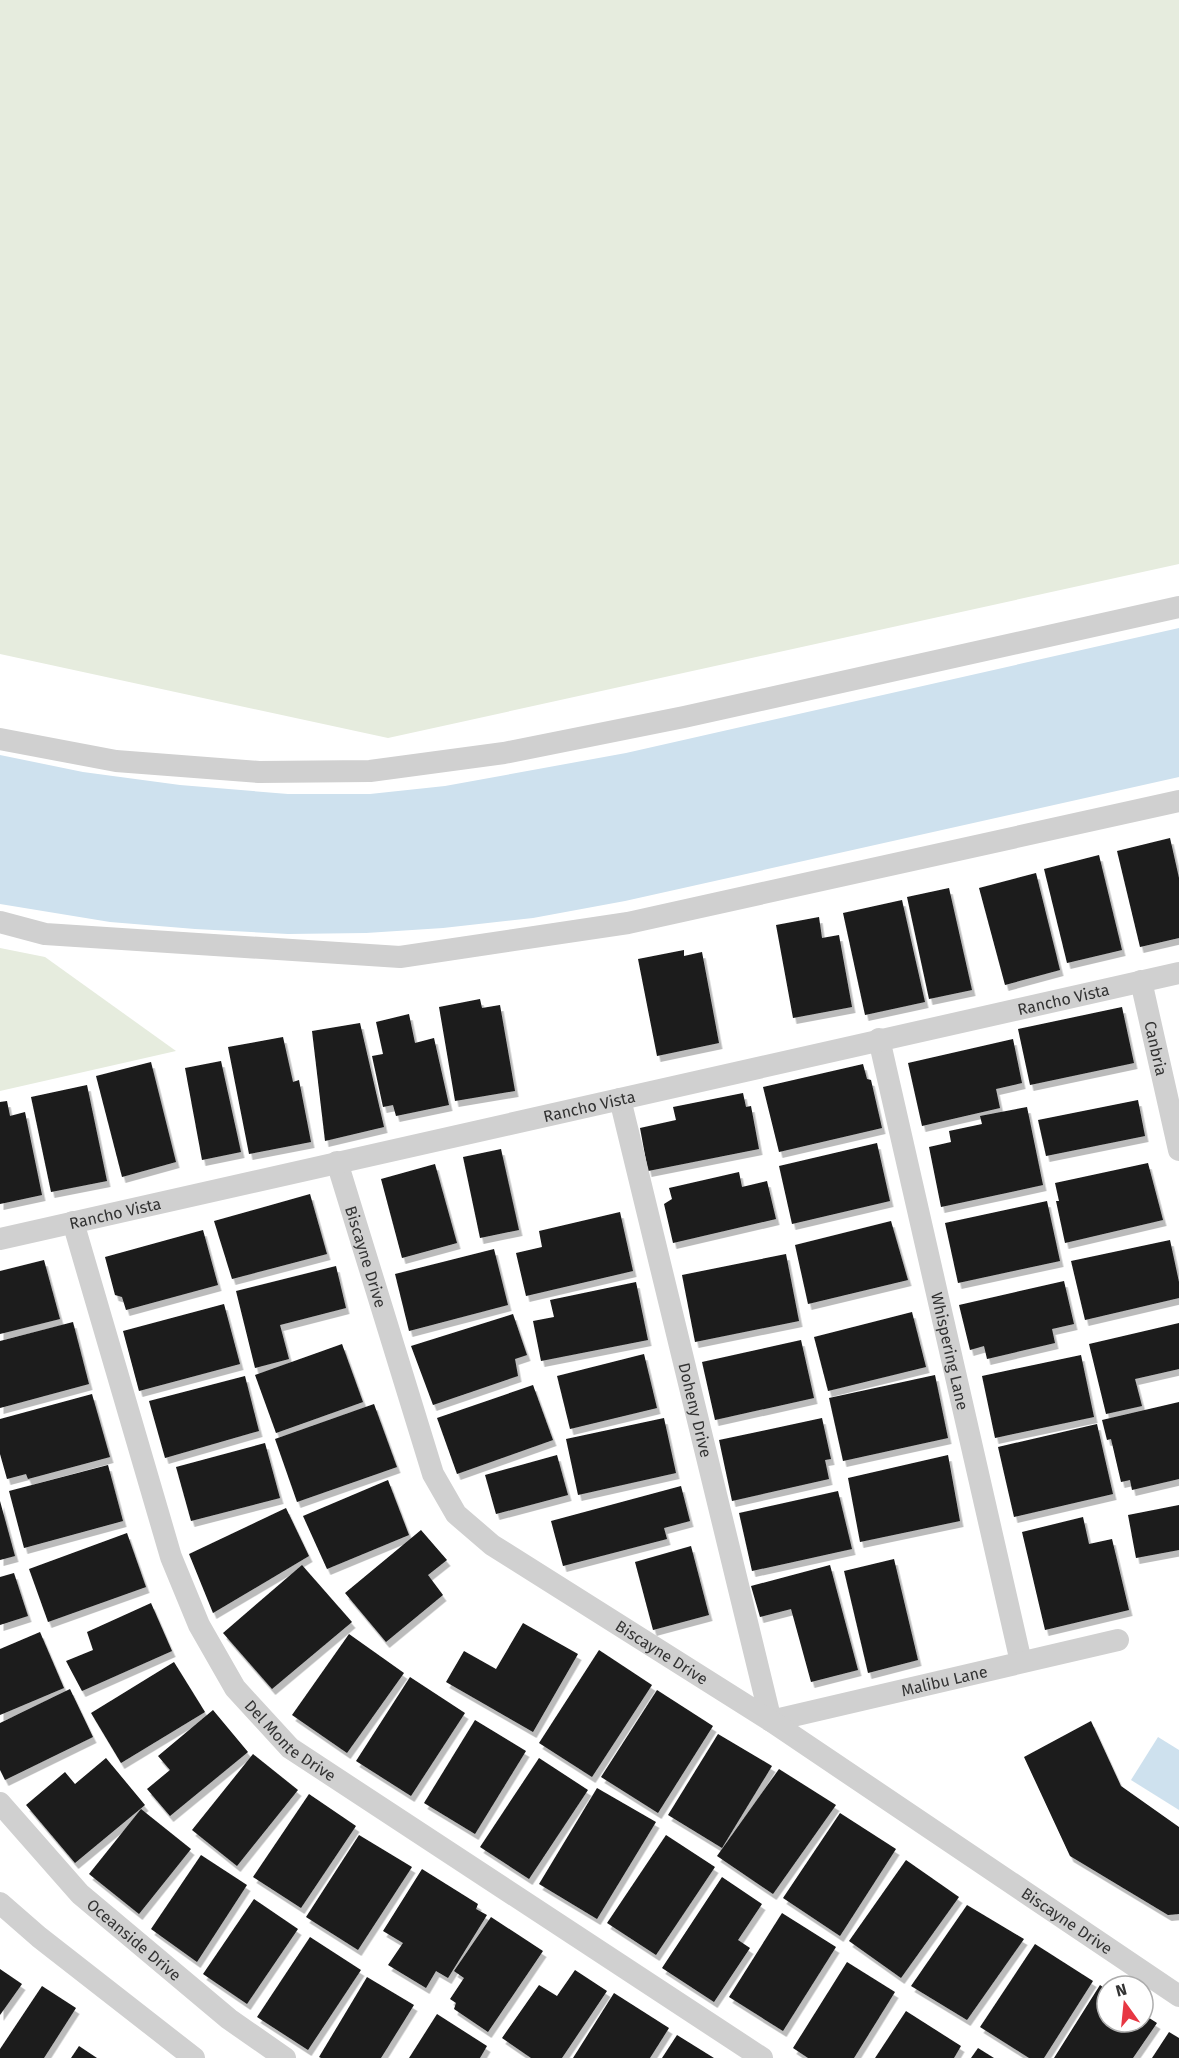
<svg xmlns="http://www.w3.org/2000/svg" width="1179" height="2058" font-family="'Fira Sans',sans-serif">
  <style>
    .green { fill: #e6ecde }
    .water { fill: #cee1ee }
    .building { fill: #1a1a1a; filter: url(#shadow) }
    .lines { fill: none; stroke-linecap: round; stroke-linejoin: round }
    .lane { stroke: #d0d0d0; stroke-width: 22 }
    .labels { text-anchor: middle; stroke-width: 6; stroke-linejoin: round; paint-order: stroke }
    .street-label { font-size: 16px; fill: #333; stroke: #fff }
  </style>
  <defs>
    <filter id="shadow"><feDropShadow dx="3.5" dy="6" stdDeviation="0" flood-color="#0004"/></filter>
  </defs>
  <rect width="100%" height="100%" fill="#fff"/>
  <g class="green">
    <path d="M0,0h1179v564l-791,174 -388,-84z"/>
    <path d="M0,948l45,9 131,94 -176,40z"/>
  </g>
  <g class="water">
    <path d="M1179,628v149l-554,124 -92,17 -90,10 -77,5 -78,1 -93,-5 -85,-7 -110,-18v-149l83,17 97,13 108,9h82l75,-8 181,-33z"/>
    <path d="M1158,1737l21,13v60l-48,-30z"/>
  </g>
  <g class="building">
    <path d="M1170,838l9,40v60l-39,9 -23,-96z"/>
    <path d="M1099,855l23,95 -55,13 -23,-94z"/>
    <path d="M1036,873l24,97 -55,15 -26,-97z"/>
    <path d="M949,888l23,102 -43,9 -22,-102z"/>
    <path d="M902,900l23,102 -60,13 -22,-102z"/>
    <path d="M819,917l3,21 17,-3 13,72 -59,11 -17,-93z"/>
    <path d="M684,950v6l18,-4 17,91 -62,13 -19,-97z"/>
    <path d="M480,999l2,9 18,-3 15,86 -60,10 -16,-94z"/>
    <path d="M1122,1007l12,56 -104,22 -12,-56z"/>
    <path d="M409,1014l6,29 19,-5 15,67 -53,11 -3,-11 -10,2 -11,-51 11,-2 -7,-32z"/>
    <path d="M360,1023l24,104 -59,14 -13,-110z"/>
    <path d="M283,1037l10,45 6,-2 12,62 -62,12 -21,-107z"/>
    <path d="M1013,1039l9,44 -26,6 4,19 -78,18 -14,-63z"/>
    <path d="M221,1061l20,91 -39,8 -17,-92z"/>
    <path d="M151,1062l25,100 -54,15 -26,-101z"/>
    <path d="M863,1064l4,15 4,1 11,48 -103,24 -16,-65z"/>
    <path d="M87,1085l20,96 -56,11 -20,-95z"/>
    <path d="M743,1093l3,14 5,-1 8,43 -111,22 -8,-43 36,-8 -3,-13z"/>
    <path d="M1138,1100l7,36 -99,20 -8,-36z"/>
    <path d="M7,1101l3,15 15,-4 17,83 -42,9v-102z"/>
    <path d="M1027,1107l16,78 -102,22 -12,-60 22,-5 -2,-11 33,-7 -2,-8z"/>
    <path d="M877,1143l13,58 -98,23 -13,-58z"/>
    <path d="M501,1149l18,81 -39,8 -17,-81z"/>
    <path d="M1148,1163l15,57 -98,23 -9,-42h3l-4,-18z"/>
    <path d="M435,1164l22,79 -55,15 -21,-79z"/>
    <path d="M739,1172l3,15 25,-6 9,38 -103,24 -9,-39 8,-5 -3,-11z"/>
    <path d="M310,1194l17,60 -95,25 -18,-58z"/>
    <path d="M1047,1201l13,60 -102,22 -13,-60z"/>
    <path d="M620,1212l13,59 -107,25 -10,-43 26,-6 -3,-16z"/>
    <path d="M891,1221l17,59 -100,24 -13,-59z"/>
    <path d="M203,1230l15,55 -92,25 -4,-13 -7,-2 -10,-38z"/>
    <path d="M1170,1240l9,42v16l-94,22 -14,-59z"/>
    <path d="M494,1249l14,56 -99,26 -14,-57z"/>
    <path d="M786,1254l13,67 -104,21 -13,-67z"/>
    <path d="M44,1260l16,59 -60,15v-63z"/>
    <path d="M336,1266l10,42 -66,17 9,34 -34,9 -19,-77z"/>
    <path d="M1064,1281l10,43 -22,5 3,14 -68,16 -3,-13 -14,4 -11,-45z"/>
    <path d="M636,1282l12,58 -107,21 -8,-40 21,-4 -4,-17z"/>
    <path d="M224,1304l16,60 -101,27 -16,-60z"/>
    <path d="M912,1312l14,55 -98,24 -14,-54z"/>
    <path d="M513,1314l14,41 -12,4 3,17 -85,29 -22,-59z"/>
    <path d="M73,1322l16,62 -89,24v-67z"/>
    <path d="M1179,1323v46l-44,10 7,27 -36,8 -17,-70z"/>
    <path d="M801,1340l13,58 -99,22 -13,-58z"/>
    <path d="M342,1344l21,58 -87,31 -21,-58z"/>
    <path d="M644,1354l13,54 -87,21 -13,-53z"/>
    <path d="M1081,1355l13,62 -99,21 -13,-62z"/>
    <path d="M935,1375l13,63 -105,23 -14,-63z"/>
    <path d="M245,1376l14,55 -94,27 -16,-57z"/>
    <path d="M533,1385l20,55 -96,34 -20,-56z"/>
    <path d="M92,1394l18,63 -82,22 -2,-5 -19,5 -7,-25v-35z"/>
    <path d="M1179,1402v77l-47,11 -2,-10 -9,2 -10,-43 -4,1 -5,-20z"/>
    <path d="M374,1404l23,63 -100,35 -22,-63z"/>
    <path d="M664,1418l12,55 -98,22 -12,-56z"/>
    <path d="M822,1418l9,41 -6,1 4,19 -97,22 -13,-61z"/>
    <path d="M1097,1424l16,70 -99,23 -16,-70z"/>
    <path d="M265,1443l15,55 -89,23 -15,-54z"/>
    <path d="M557,1455l11,40 -72,19 -11,-39z"/>
    <path d="M948,1455l12,66 -100,21 -12,-64z"/>
    <path d="M108,1465l15,56 -99,27 -15,-57z"/>
    <path d="M388,1480l21,55 -82,34 -24,-53z"/>
    <path d="M681,1486l9,35 -26,7 3,11 -104,27 -12,-45z"/>
    <path d="M838,1491l14,58 -100,22 -13,-58z"/>
    <path d="M0,1501l15,55 -15,4z"/>
    <path d="M1179,1505v45l-43,8 -8,-43z"/>
    <path d="M286,1508l23,48 -96,57 -24,-59z"/>
    <path d="M1083,1517l6,27 23,-5 17,71 -84,20 -23,-98z"/>
    <path d="M421,1530l26,30 -19,15 15,20 -57,47 -41,-49z"/>
    <path d="M127,1533l19,54 -98,35 -19,-53z"/>
    <path d="M691,1546l18,69 -56,15 -18,-68z"/>
    <path d="M894,1559l24,101 -50,13 -24,-102z"/>
    <path d="M302,1565l50,57 -80,67 -49,-56z"/>
    <path d="M830,1565l28,105 -47,12 -20,-73 -31,8 -9,-31z"/>
    <path d="M14,1573l14,43 -28,9v-48z"/>
    <path d="M151,1603l21,48 -90,40 -16,-30 27,-11 -6,-18z"/>
    <path d="M523,1623l55,31 -45,78 -87,-50 18,-31 32,18z"/>
    <path d="M40,1632l24,56 -64,27v-66z"/>
    <path d="M349,1634l55,39 -57,80 -55,-38z"/>
    <path d="M599,1650l53,35 -60,92 -53,-34z"/>
    <path d="M174,1662l31,50 -84,51 -30,-50z"/>
    <path d="M410,1677l55,36 -54,83 -55,-35z"/>
    <path d="M70,1689l23,48 -88,43 -5,-10v-47z"/>
    <path d="M657,1690l56,36 -55,87 -57,-36z"/>
    <path d="M213,1710l35,42 -78,64 -23,-27 23,-19 -12,-14z"/>
    <path d="M475,1720l51,31 -51,83 -51,-31z"/>
    <path d="M1091,1721l30,65 58,41v87l-11,1 -98,-59 -46,-99z"/>
    <path d="M718,1734l54,32 -50,82 -54,-33z"/>
    <path d="M253,1754l45,36 -61,76 -45,-36z"/>
    <path d="M106,1758l39,47 -70,58 -49,-58 39,-33 10,12z"/>
    <path d="M539,1758l49,32 -59,89 -49,-32z"/>
    <path d="M779,1769l57,36 -63,89 -56,-38z"/>
    <path d="M597,1788l59,34 -59,97 -58,-35z"/>
    <path d="M309,1794l47,32 -55,82 -48,-31z"/>
    <path d="M141,1809l50,40 -52,65 -50,-40z"/>
    <path d="M840,1813l56,36 -56,87 -57,-38z"/>
    <path d="M359,1835l53,32 -54,83 -52,-33z"/>
    <path d="M666,1835l49,32 -59,88 -49,-32z"/>
    <path d="M201,1855l46,30 -50,77 -46,-33z"/>
    <path d="M906,1860l53,37 -58,81 -52,-37z"/>
    <path d="M422,1869l56,35 -2,5 11,6 -39,63 -12,-7 -10,17 -38,-23 15,-22 -20,-12z"/>
    <path d="M722,1877l40,27 -24,36 12,8 -36,54 -52,-34z"/>
    <path d="M254,1899l44,30 -51,75 -44,-30z"/>
    <path d="M967,1905l57,34 -57,81 -56,-34z"/>
    <path d="M782,1913l54,34 -53,84 -54,-34z"/>
    <path d="M491,1917l52,34 -55,81 -34,-23 2,-6 -6,-4 14,-21 -10,-7z"/>
    <path d="M310,1937l51,33 -53,80 -51,-33z"/>
    <path d="M1035,1944l58,37 -49,77h-15l-49,-31z"/>
    <path d="M847,1962l48,30 -41,66h-46l-15,-10z"/>
    <path d="M0,1969l22,15 -22,31z"/>
    <path d="M575,1970l32,21 -45,67h-31l-29,-20 37,-53 18,11z"/>
    <path d="M367,1977l47,28 -33,53h-60l-2,-1z"/>
    <path d="M1100,1985l7,5v32h36v-8l14,9 -24,35h-79z"/>
    <path d="M42,1986l34,22 -32,50h-44v-9z"/>
    <path d="M614,1993l55,35 -19,30h-77z"/>
    <path d="M906,2011l55,35 -7,12h-79z"/>
    <path d="M437,2014l50,32 -7,12h-71z"/>
    <path d="M1169,2032l10,6v20h-27z"/>
    <path d="M677,2035l37,23h-52z"/>
    <path d="M79,2046l18,12h-26z"/>
    <path d="M978,2048l16,10h-23z"/>
  </g>
  <g class="lines">
    <g class="lane">
      <path d="M0,739l116,22 143,11 111,-1 134,-18 180,-36 495,-110"/>
      <path d="M0,922l45,12 355,23 228,-34 551,-122"/>
      <path id="s1" d="M1141,981l38,169"/>
      <path id="s2" d="M879,1039l142,623"/>
      <path id="s3" d="M620,1099l151,622 347,-81"/>
      <path id="s4" d="M337,1162l96,312 23,40 36,31 279,176 408,275"/>
      <path id="s5" d="M73,1222l98,335 28,68 36,63 55,60 472,310"/>
      <path id="s6" d="M0,1239l1179,-266"/>
      <path id="s7" d="M0,1803l80,91 149,125 56,39"/>
      <path d="M0,1903l39,34 155,121"/>
    </g>
  </g>
  <g class="labels">
    <g class="street-label">
      <text dy="6" stroke="none"><textPath href="#s6" startOffset="1090">Rancho Vista</textPath></text>
      <text dy="6" stroke="none"><textPath href="#s1" startOffset="69">Canbria</textPath></text>
      <text dy="6" stroke="none"><textPath href="#s6" startOffset="604">Rancho Vista</textPath></text>
      <text dy="6" stroke="none"><textPath href="#s6" startOffset="118">Rancho Vista</textPath></text>
      <text dy="6" stroke="none"><textPath href="#s4" startOffset="99">Biscayne Drive</textPath></text>
      <text dy="6" stroke="none"><textPath href="#s2" startOffset="320">Whispering Lane</textPath></text>
      <text dy="6" stroke="none"><textPath href="#s3" startOffset="320">Doheny Drive</textPath></text>
      <text dy="6" stroke="none"><textPath href="#s4" startOffset="621">Biscayne Drive</textPath></text>
      <text dy="6" stroke="none"><textPath href="#s3" startOffset="818">Malibu Lane</textPath></text>
      <text dy="6" stroke="none"><textPath href="#s5" startOffset="572">Del Monte Drive</textPath></text>
      <text dy="6" stroke="none"><textPath href="#s4" startOffset="1107">Biscayne Drive</textPath></text>
      <text dy="6" stroke="none"><textPath href="#s7" startOffset="192">Oceanside Drive</textPath></text>
    </g>
  </g>
  <g transform="translate(1125 2004) rotate(345)"><circle r="28" fill="#ffffff" stroke="#adadad" stroke-width="1.5"/>
  <path d="M0-4.5L10 22L0 15L-10 22Z" fill="#e73743"/>
  <text y="-9" font-size="16" font-weight="bold" text-anchor="middle" fill="#333333">N</text>
  </g>
</svg>
